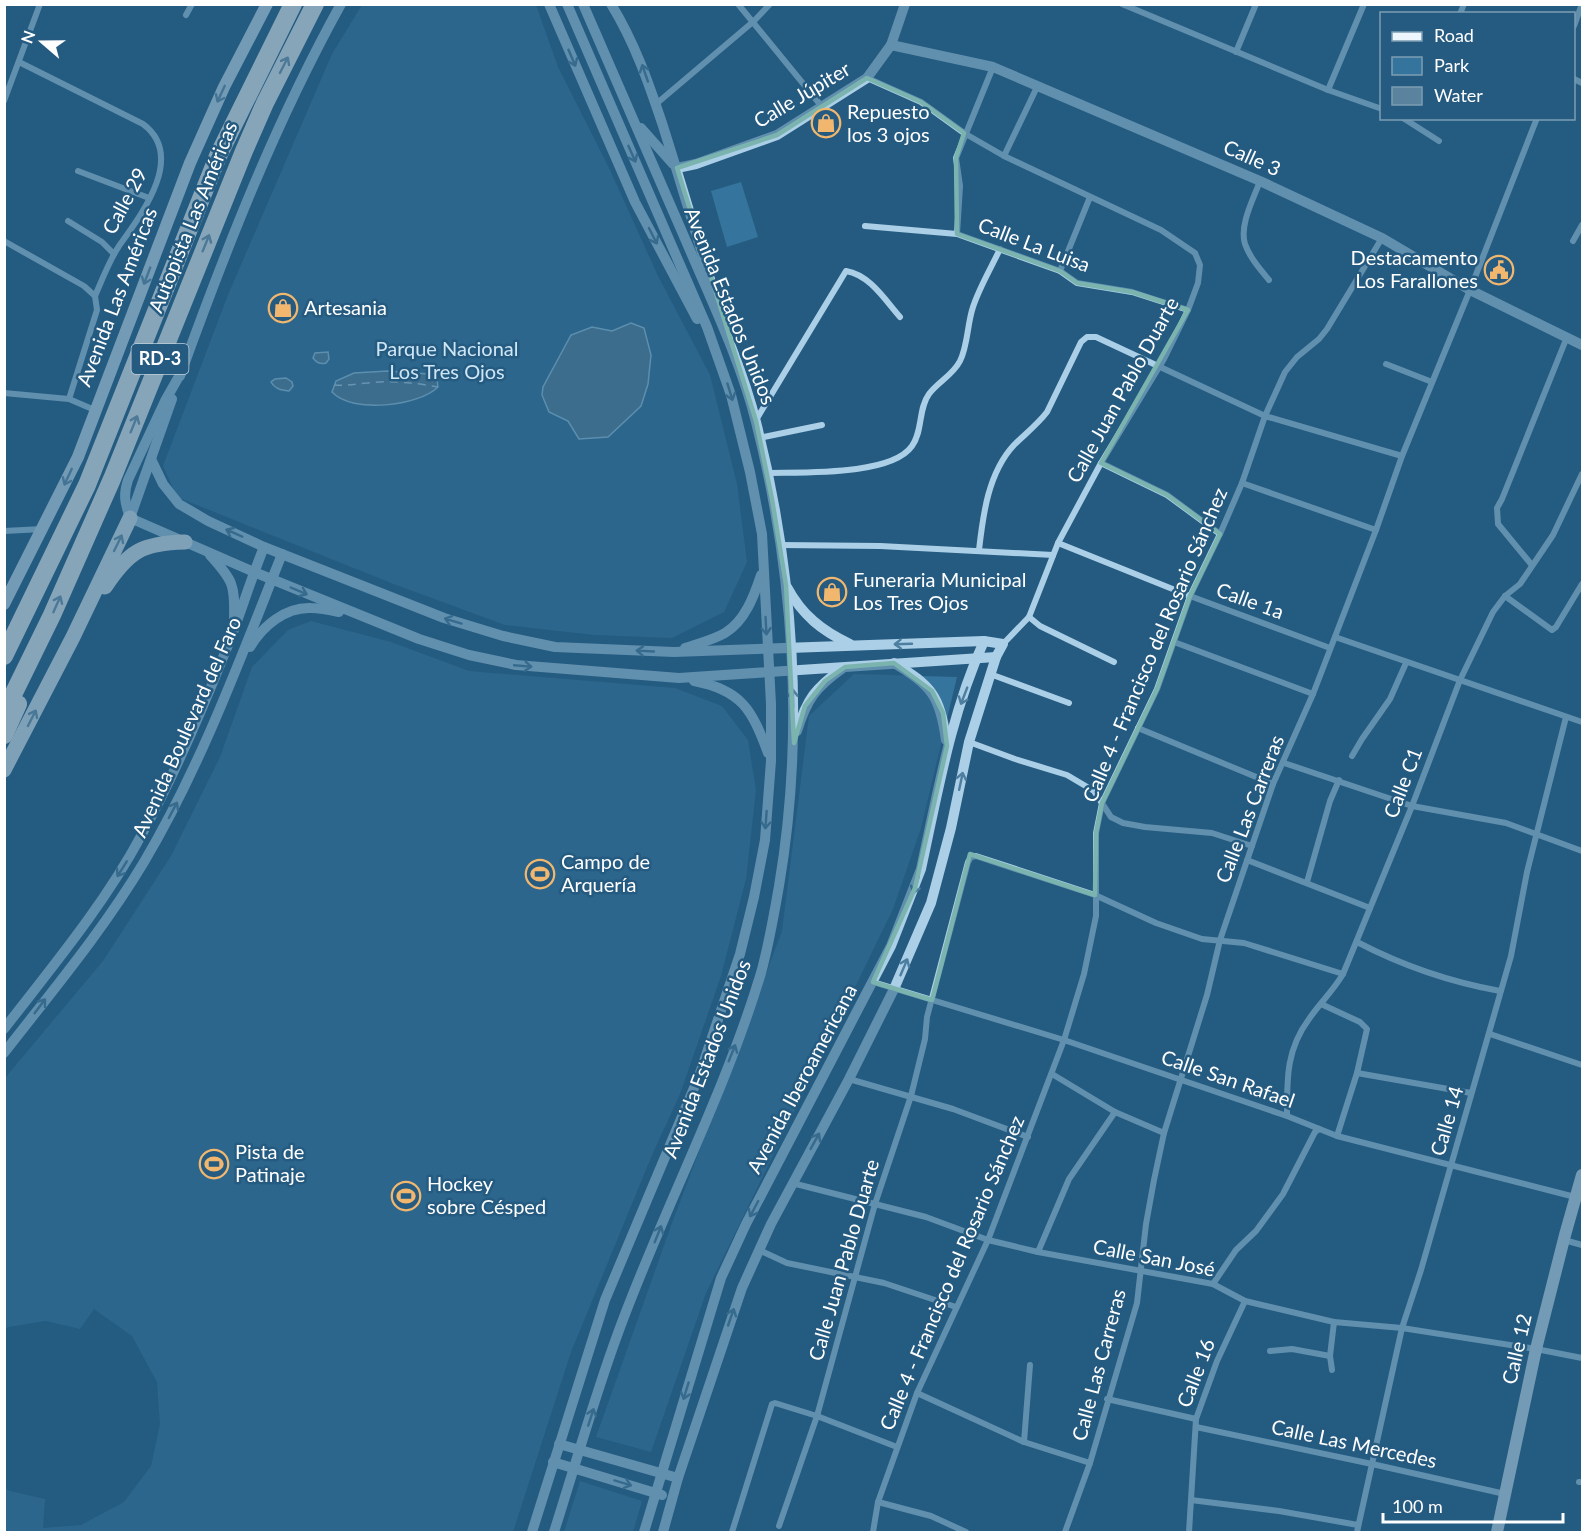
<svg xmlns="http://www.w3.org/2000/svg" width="1587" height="1537" font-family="Lato,sans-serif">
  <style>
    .green { fill: #35749c }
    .water { fill: #5c839d; stroke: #a0cce7; stroke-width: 1.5 }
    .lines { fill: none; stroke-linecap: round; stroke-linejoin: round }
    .ferry { stroke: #b7d9ee; stroke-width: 1.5; stroke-dasharray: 8 6; stroke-linecap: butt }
    .minor { stroke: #abcfe7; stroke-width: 6 }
    .tertiary { stroke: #abcfe7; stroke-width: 10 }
    .secondary { stroke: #d5e8f6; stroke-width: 12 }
    .primary { stroke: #edf6fd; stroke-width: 15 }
    .motorway { stroke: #fff; stroke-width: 18 }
    .oneway { stroke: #4d7e9f }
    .oneway2 { stroke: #7c9db3 }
    .oneway3 { stroke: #6b93af }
    .oneway4 { stroke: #7599b2 }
    .marked { fill: none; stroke: #7bb4af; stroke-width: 4.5; stroke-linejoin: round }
    .labels { text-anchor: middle; stroke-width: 5; stroke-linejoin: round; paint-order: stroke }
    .shield { fill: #255b80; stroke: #beced9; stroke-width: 1.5 }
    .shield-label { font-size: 18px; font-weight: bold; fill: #fff }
    .street-label { font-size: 20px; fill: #fff; stroke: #255b80 }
    .poi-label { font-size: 20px; fill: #fff; stroke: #255b80; text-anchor: start }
    .park-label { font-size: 20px; fill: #cfe6f5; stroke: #255b80 }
  </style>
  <rect width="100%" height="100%" fill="#255b80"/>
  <g class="green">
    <path d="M362,5h174l22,62 52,103 48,106 52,99 27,109 10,78 -23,50 -52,26 -78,-3 -89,-10 -114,-42 -214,-86 -14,-31 65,-171 104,-241z"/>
    <path d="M741,182l17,55 -31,10 -16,-56z"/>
    <path d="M311,621l80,21 78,29 206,17 47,18 26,34 8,50 -10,89 -25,97 -41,118 -28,61 -81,197 -58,180h-508v-44l5,3 35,8 -2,29 38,-3 43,-23 27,-36 9,-42 -3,-42 -25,-46 -38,-27 -14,20 -34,-8 -38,6 -3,2v-251l98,-117 68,-105 49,-99 32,-90 36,-37z"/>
    <path d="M854,674l103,3 -36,151 -28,81 -187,384 -55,159 -55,-15 75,-211 111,-295 27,-215z"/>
    <path d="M580,1481l62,20 -9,31h-69z"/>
  </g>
  <g class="water">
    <path d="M631,323l13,5 7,27 -3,29 -7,22 -33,31 -29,2 -11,-18 -19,-9 -7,-17 1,-8 28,-52 21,-8 20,4z"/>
    <path d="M328,352l1,7 -3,4c-6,2 -10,-1 -13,-5l2,-5z"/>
    <path d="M388,371l41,3 8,5 1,8c-19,19 -86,27 -106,5l4,-11 18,-8z"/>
    <path d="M286,378l6,4 1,4 -4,5c-8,-1 -14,-2 -18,-9l4,-3z"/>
  </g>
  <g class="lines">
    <path class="ferry" d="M334,385c12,1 21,-1 33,-2 23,-3 49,0 71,4"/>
    <g class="minor">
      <path d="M738,4l85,104"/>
      <path d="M1122,4l206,86 54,19"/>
      <path d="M1460,14l4,-10"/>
      <path d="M186,15l6,-11"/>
      <path d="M1574,26l8,-22"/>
      <path d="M1236,52l20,-48"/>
      <path d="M19,62l124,62c43,32 -1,90 -24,122 -10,15 -17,34 -24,50"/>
      <path d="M867,78l54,24 43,31 40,23 157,74 34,23 5,12 -2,18 -10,27 -24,49 -63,104 -43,80 -29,74 -26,27"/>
      <path d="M1574,79l8,4"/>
      <path d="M1328,90l36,-86"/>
      <path d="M4,101l36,-97"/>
      <path d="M656,104l98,-83 16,-17"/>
      <path d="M1403,118l36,23"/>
      <path d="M1004,156l34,-71"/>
      <path d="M78,171l71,27"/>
      <path d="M1260,181c-6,17 -21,44 -15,63 5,14 15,25 24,36"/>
      <path d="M68,221l34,21 12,12"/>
      <path d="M865,226l92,8 103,37 17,12 55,9 56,18"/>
      <path d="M957,234l3,-48 -4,-28 37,-91"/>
      <path d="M4,241l80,45 11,10 2,14 -28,89"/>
      <path d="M1573,241l9,-16"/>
      <path d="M1060,271l30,-74"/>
      <path d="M1386,364l46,18"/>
      <path d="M4,393l65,6 28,12"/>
      <path d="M756,420l90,-149c24,4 39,29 54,46"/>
      <path d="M759,438l63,-13"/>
      <path d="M1101,463l66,32 53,39"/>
      <path d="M767,473c35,-1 124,3 145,-27 11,-15 6,-37 17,-52 9,-12 24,-19 31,-33 8,-16 7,-36 13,-54 6,-19 18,-39 27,-58"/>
      <path d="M1242,483l134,47"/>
      <path d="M4,531l39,-2"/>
      <path d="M1058,543l132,53 140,52"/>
      <path d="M780,545l100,1 173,9"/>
      <path d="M979,550c4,-35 9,-77 35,-105 11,-11 23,-20 33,-33l34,-70 6,-5h9l169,79 137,40"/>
      <path d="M1531,564l-33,-40 -1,-16 5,-9 65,-162"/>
      <path d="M1505,596l47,34 4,-3 26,-43"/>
      <path d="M1029,617l11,9 74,36"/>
      <path d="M1335,637l247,85"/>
      <path d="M1174,642l139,52"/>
      <path d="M990,674l79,29"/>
      <path d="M1138,728l135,56"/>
      <path d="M969,742l46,17 52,16 27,16 17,26 12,6 22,4 67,6 40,13"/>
      <path d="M1352,756l10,-17 28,-40 16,-36"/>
      <path d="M1284,763l128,43 94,17 76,28"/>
      <path d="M1247,860l123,48"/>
      <path d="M1307,882l23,-81 9,-21"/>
      <path d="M1357,942c46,24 93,40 143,49"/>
      <path d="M873,982l191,58 223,76 50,20 238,61"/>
      <path d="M1321,1004l39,18 7,7 -10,44 -20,63"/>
      <path d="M1490,1034l92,31"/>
      <path d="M1357,1073l114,20"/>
      <path d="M1052,1074l63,38 49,21"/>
      <path d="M849,1079l104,30 75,28"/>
      <path d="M1287,1116c0,-37 -1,-66 22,-97 11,-16 24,-28 34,-45l69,-168 48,-126 33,-68 12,-16 15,-12 33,-49 29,-61"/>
      <path d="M792,1183l134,34 62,23 50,12 175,32 32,17 89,21 68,6 134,21 46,9"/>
      <path d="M1564,1240l18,5"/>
      <path d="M759,1250l28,13 97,20 72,24"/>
      <path d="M1038,1252l31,-73 46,-67"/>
      <path d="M1213,1284l23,-34 20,-19 27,-37 32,-62 4,-3"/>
      <path d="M1270,1351l22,-2 38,7"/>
      <path d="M1332,1370l-2,-14 4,-34"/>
      <path d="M917,1393l107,49 66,21"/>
      <path d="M1107,1399l89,20"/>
      <path d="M1196,1427l176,37 133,30"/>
      <path d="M1024,1442l6,-77"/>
      <path d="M1579,1482h3"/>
      <path d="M1191,1500l88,11 79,14"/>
      <path d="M878,1502l53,14 35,16"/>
      <path d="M779,1526l38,-110 58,-212 36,-108 14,-57 2,-22 41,-155 3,-5 5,-1 119,39 61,28 46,16 42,4 99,31"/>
      <path d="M732,1532l40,-128 3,-1 42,13 80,31"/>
      <path d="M873,1532l5,-30 39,-109 71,-153 76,-200 20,-66 12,-58v-83l6,-30 55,-114 33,-93 30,-62 22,-51 23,-67 20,-44 12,-15 22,-18 8,-10 55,-91"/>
      <path d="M1065,1532l25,-69 47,-160 9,-79 8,-44 10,-47 43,-138 13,-55 53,-156 40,-90 63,-164 26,-74 68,-166 67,-172"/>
      <path d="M1189,1532l7,-113 21,-58 28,-60"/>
      <path d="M1357,1532l45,-204 19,-58 90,-314 16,-84 39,-155"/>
    </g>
    <g class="tertiary">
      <path d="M549,4l86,198 62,117"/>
      <path d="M611,4c24,39 38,80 52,122 17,54 33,108 50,163"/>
      <path d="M891,45l102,22 267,114 122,57 88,52 112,55"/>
      <path d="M641,128l32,36"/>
      <path d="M677,168l19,-4 81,-29 90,-57 24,-33 14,-41"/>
      <path d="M182,371l-17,30 -37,79c-5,15 -3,23 2,38l124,54 165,67 50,16 47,10 163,13 317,-21"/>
      <path d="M180,376c46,-127 95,-253 161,-372"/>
      <path d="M151,459l12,25 16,20 29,17 56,26 180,71 59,18 52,11 119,5 310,-11 19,3 -7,13 -27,85 -18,86 -20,75 -37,86 -45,90 -78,145 -29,64 -64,190 -15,54"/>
      <path d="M130,518l42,-119"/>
      <path d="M210,555c23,25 25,30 24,63"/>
      <path d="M787,587c15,28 35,44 63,57"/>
      <path d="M250,647c13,-21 35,-40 61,-39 9,0 19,2 28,4"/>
      <path d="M685,648c12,-4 28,-8 40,-15 20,-12 29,-37 36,-58"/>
      <path d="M894,663c38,23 46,33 52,77"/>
      <path d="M694,681c48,9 58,29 74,72"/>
      <path d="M797,731c10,-32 18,-43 46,-63"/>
      <path d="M4,1029c48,-62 100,-124 137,-193 33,-60 60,-123 85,-186 14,-34 24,-69 38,-103"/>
      <path d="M4,1053c49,-63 100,-124 140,-191 57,-96 97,-205 138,-308"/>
      <path d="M559,1444l119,34"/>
      <path d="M553,1462l109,33"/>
      <path d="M532,1532l73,-232 94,-224 41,-122 14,-57 11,-57 6,-79v-57l-9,-170 -12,-62 -19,-77 -24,-68 -140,-323"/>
      <path d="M554,1532c21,-66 40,-134 64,-199 44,-121 106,-237 143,-360 8,-29 13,-58 18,-87 26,-153 15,-314 -23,-464 -16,-63 -45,-122 -70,-181 -34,-79 -68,-158 -103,-237"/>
      <path d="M644,1532l77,-254 25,-54 145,-278 30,-77c17,-78 30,-155 63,-228"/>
    </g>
    <g class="secondary">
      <path d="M4,604l74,-147 112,-294 34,-76 43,-83"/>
      <path d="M1497,1532l39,-183 29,-114 17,-60"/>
    </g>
    <g class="primary">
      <path d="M105,587c24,-36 37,-44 80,-45"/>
      <path d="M4,770l69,-133 57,-119"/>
    </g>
    <g class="motorway">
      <path d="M4,656l83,-171 131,-329 75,-152"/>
      <path d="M4,713l48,-98 60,-136 132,-328 21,-48 50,-99"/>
      <path d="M4,735l14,-31"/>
    </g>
  </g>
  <defs><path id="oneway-shaft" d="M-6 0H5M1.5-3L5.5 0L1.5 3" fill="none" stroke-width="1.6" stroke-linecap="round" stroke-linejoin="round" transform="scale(1.5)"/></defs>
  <g class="oneway">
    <use href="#oneway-shaft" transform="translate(572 58) rotate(67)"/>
    <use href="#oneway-shaft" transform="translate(645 73) rotate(-109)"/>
    <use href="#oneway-shaft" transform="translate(632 154) rotate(66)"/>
    <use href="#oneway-shaft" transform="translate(653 236) rotate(63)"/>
    <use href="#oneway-shaft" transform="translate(730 392) rotate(73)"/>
    <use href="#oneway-shaft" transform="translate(234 533) rotate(-156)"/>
    <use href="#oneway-shaft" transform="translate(299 591) rotate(23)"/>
    <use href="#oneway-shaft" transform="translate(453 621) rotate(-163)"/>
    <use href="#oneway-shaft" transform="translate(766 626) rotate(87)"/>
    <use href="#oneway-shaft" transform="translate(903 644) rotate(178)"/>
    <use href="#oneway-shaft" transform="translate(645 651) rotate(-177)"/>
    <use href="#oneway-shaft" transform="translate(523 666) rotate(5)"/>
    <use href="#oneway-shaft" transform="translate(964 696) rotate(111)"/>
    <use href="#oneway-shaft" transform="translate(793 698) rotate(-91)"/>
    <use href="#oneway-shaft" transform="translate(961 781) rotate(-78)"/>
    <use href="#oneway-shaft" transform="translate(173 810) rotate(-62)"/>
    <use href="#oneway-shaft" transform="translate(766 820) rotate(94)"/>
    <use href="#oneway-shaft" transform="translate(122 869) rotate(122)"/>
    <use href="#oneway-shaft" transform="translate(916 885) rotate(108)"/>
    <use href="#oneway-shaft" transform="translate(904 967) rotate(-67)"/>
    <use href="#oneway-shaft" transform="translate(40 1006) rotate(-53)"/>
    <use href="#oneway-shaft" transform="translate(732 1053) rotate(-68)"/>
    <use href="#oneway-shaft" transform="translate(815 1141) rotate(-61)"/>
    <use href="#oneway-shaft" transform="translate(754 1209) rotate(118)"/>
    <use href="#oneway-shaft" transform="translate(658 1234) rotate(-68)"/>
    <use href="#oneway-shaft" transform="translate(731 1317) rotate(-71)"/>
    <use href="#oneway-shaft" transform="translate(686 1391) rotate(107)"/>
    <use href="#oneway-shaft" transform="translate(591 1417) rotate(-72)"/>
    <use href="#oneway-shaft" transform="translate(623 1483) rotate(17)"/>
  </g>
  <g class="oneway2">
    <use href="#oneway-shaft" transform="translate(284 65) rotate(-63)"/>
    <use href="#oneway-shaft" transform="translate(206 243) rotate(-68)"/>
    <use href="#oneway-shaft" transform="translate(134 424) rotate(-68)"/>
    <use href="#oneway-shaft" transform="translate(57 604) rotate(-66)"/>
  </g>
  <g class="oneway3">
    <use href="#oneway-shaft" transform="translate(221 94) rotate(115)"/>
    <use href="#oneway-shaft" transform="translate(147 276) rotate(111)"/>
    <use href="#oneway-shaft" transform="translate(68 477) rotate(115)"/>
  </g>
  <g class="oneway4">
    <use href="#oneway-shaft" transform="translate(118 543) rotate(-64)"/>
    <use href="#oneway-shaft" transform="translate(32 718) rotate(-63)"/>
  </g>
  <path d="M0 0H1587V1537H0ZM867,78l54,24 43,31 -8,25 1,76 103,37 17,12 55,9 56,18 -87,153 66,32 53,39 -30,62 -33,93 -55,114 -6,30 -1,62 -125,-41 -38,146 -59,-18 42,-94 32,-142 -4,-33 -11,-22 -38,-28 -49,4 -20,14 -20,25 -11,37 -8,-158 -14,-86 -16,-78 -79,-253 100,-33z" fill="#255b80" fill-opacity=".55" fill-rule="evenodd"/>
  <path class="marked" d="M867,78l54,24 43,31 -8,25 1,76 103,37 17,12 55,9 56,18 -87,153 66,32 53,39 -30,62 -33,93 -55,114 -6,30 -1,62 -125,-41 -38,146 -59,-18 42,-94 32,-142 -4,-33 -11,-22 -38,-28 -49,4 -20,14 -20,25 -11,37 -8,-158 -14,-86 -16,-78 -79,-253 100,-33z"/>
  <defs>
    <g id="shop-ring" transform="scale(1.5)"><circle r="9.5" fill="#255b80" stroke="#f1b76f" stroke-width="1.5"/><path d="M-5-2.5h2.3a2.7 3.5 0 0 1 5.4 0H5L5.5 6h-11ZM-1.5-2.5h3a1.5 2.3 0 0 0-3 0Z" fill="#f1b76f"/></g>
    <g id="civic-ring" transform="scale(1.5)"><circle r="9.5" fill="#255b80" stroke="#f1b76f" stroke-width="1.5"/><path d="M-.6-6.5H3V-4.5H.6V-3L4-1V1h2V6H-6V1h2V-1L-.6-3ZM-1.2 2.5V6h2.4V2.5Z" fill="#f1b76f"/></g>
    <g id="stadium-ring" transform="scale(1.5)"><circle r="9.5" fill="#255b80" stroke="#f1b76f" stroke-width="1.5"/><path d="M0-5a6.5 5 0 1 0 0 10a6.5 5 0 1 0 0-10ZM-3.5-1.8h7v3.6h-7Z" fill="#f1b76f"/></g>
  </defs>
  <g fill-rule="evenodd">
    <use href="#shop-ring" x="826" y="123"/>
    <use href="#civic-ring" x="1499" y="270"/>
    <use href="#shop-ring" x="283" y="308"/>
    <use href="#shop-ring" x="832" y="592"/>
    <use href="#stadium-ring" x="540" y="874"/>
    <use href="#stadium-ring" x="214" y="1164"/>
    <use href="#stadium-ring" x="406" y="1196"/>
  </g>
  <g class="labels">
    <rect class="shield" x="131.5" y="344" width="57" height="30" rx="4.5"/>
    <g class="shield-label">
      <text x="160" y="365">RD-3</text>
    </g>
    <g class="street-label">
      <text transform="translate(802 95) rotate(-31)" y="7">Calle Júpiter</text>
      <text transform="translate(1252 158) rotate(24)" y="7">Calle 3</text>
      <text transform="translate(125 201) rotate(-62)" y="7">Calle 29</text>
      <text transform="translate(193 217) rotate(-68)" y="7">Autopista Las Américas</text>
      <text transform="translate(1034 245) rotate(21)" y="7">Calle La Luisa</text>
      <text transform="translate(117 297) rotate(-69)" y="7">Avenida Las Américas</text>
      <text transform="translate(730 306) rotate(68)" y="7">Avenida Estados Unidos</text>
      <text transform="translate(1123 390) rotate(-61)" y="7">Calle Juan Pablo Duarte</text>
      <text transform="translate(1250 601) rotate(20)" y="7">Calle 1a</text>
      <text transform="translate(1155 645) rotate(-67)" y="7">Calle 4 - Francisco del Rosario Sánchez</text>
      <text transform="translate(187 727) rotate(-66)" y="7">Avenida Boulevard del Faro</text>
      <text transform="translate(1403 783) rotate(-69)" y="7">Calle C1</text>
      <text transform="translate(1250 809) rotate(-69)" y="7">Calle Las Carreras</text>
      <text transform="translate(707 1059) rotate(-69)" y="7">Avenida Estados Unidos</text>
      <text transform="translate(802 1079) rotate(-62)" y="7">Avenida Iberoamericana</text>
      <text transform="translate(1228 1079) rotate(19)" y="7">Calle San Rafael</text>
      <text transform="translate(1447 1121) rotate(-74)" y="7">Calle 14</text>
      <text transform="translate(1154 1258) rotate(11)" y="7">Calle San José</text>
      <text transform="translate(844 1260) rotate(-74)" y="7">Calle Juan Pablo Duarte</text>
      <text transform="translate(952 1273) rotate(-67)" y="7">Calle 4 - Francisco del Rosario Sánchez</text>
      <text transform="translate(1517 1349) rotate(-77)" y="7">Calle 12</text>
      <text transform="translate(1099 1365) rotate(-75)" y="7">Calle Las Carreras</text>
      <text transform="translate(1196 1373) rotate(-69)" y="7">Calle 16</text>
      <text transform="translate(1354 1444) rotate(12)" y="7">Calle Las Mercedes</text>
    </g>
    <g class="poi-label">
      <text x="847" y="119">Repuesto<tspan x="847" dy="23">los 3 ojos</tspan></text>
      <text x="1478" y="265" text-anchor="end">Destacamento<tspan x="1478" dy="23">Los Farallones</tspan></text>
      <text x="304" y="315">Artesania</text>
      <text x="853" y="587">Funeraria Municipal<tspan x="853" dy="23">Los Tres Ojos</tspan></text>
      <text x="561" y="869">Campo de<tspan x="561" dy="23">Arquería</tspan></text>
      <text x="235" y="1159">Pista de<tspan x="235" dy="23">Patinaje</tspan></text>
      <text x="427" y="1191">Hockey<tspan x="427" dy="23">sobre Césped</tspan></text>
    </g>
    <g class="park-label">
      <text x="447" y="356">Parque Nacional<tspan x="447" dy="23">Los Tres Ojos</tspan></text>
    </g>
  </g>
  <rect width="1587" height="1537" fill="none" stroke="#ffffff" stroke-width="12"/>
  <rect x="1380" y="12" width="195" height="108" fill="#255b80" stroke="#7c9db3" stroke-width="1.5"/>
  <rect x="1392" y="32" width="30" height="9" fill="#edf6fd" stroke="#7c9db3" stroke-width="1.5"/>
  <text x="1434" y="42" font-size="18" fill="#ffffff">Road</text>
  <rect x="1392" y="57" width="30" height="18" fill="#35749c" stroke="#7c9db3" stroke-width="1.5"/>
  <text x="1434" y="72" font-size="18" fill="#ffffff">Park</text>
  <rect x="1392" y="87" width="30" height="18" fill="#5c839d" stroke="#7c9db3" stroke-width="1.5"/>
  <text x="1434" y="102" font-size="18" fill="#ffffff">Water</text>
  <g transform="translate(42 42) rotate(290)" stroke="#255b80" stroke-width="4.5" paint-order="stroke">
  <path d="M0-4.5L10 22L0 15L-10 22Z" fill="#ffffff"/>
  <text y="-9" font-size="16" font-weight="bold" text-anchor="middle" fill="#ffffff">N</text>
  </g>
  <path d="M1383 1513v9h180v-9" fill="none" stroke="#ffffff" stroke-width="3"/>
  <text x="1392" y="1513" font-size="18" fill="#ffffff" stroke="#255b80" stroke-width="4.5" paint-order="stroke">100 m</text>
</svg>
